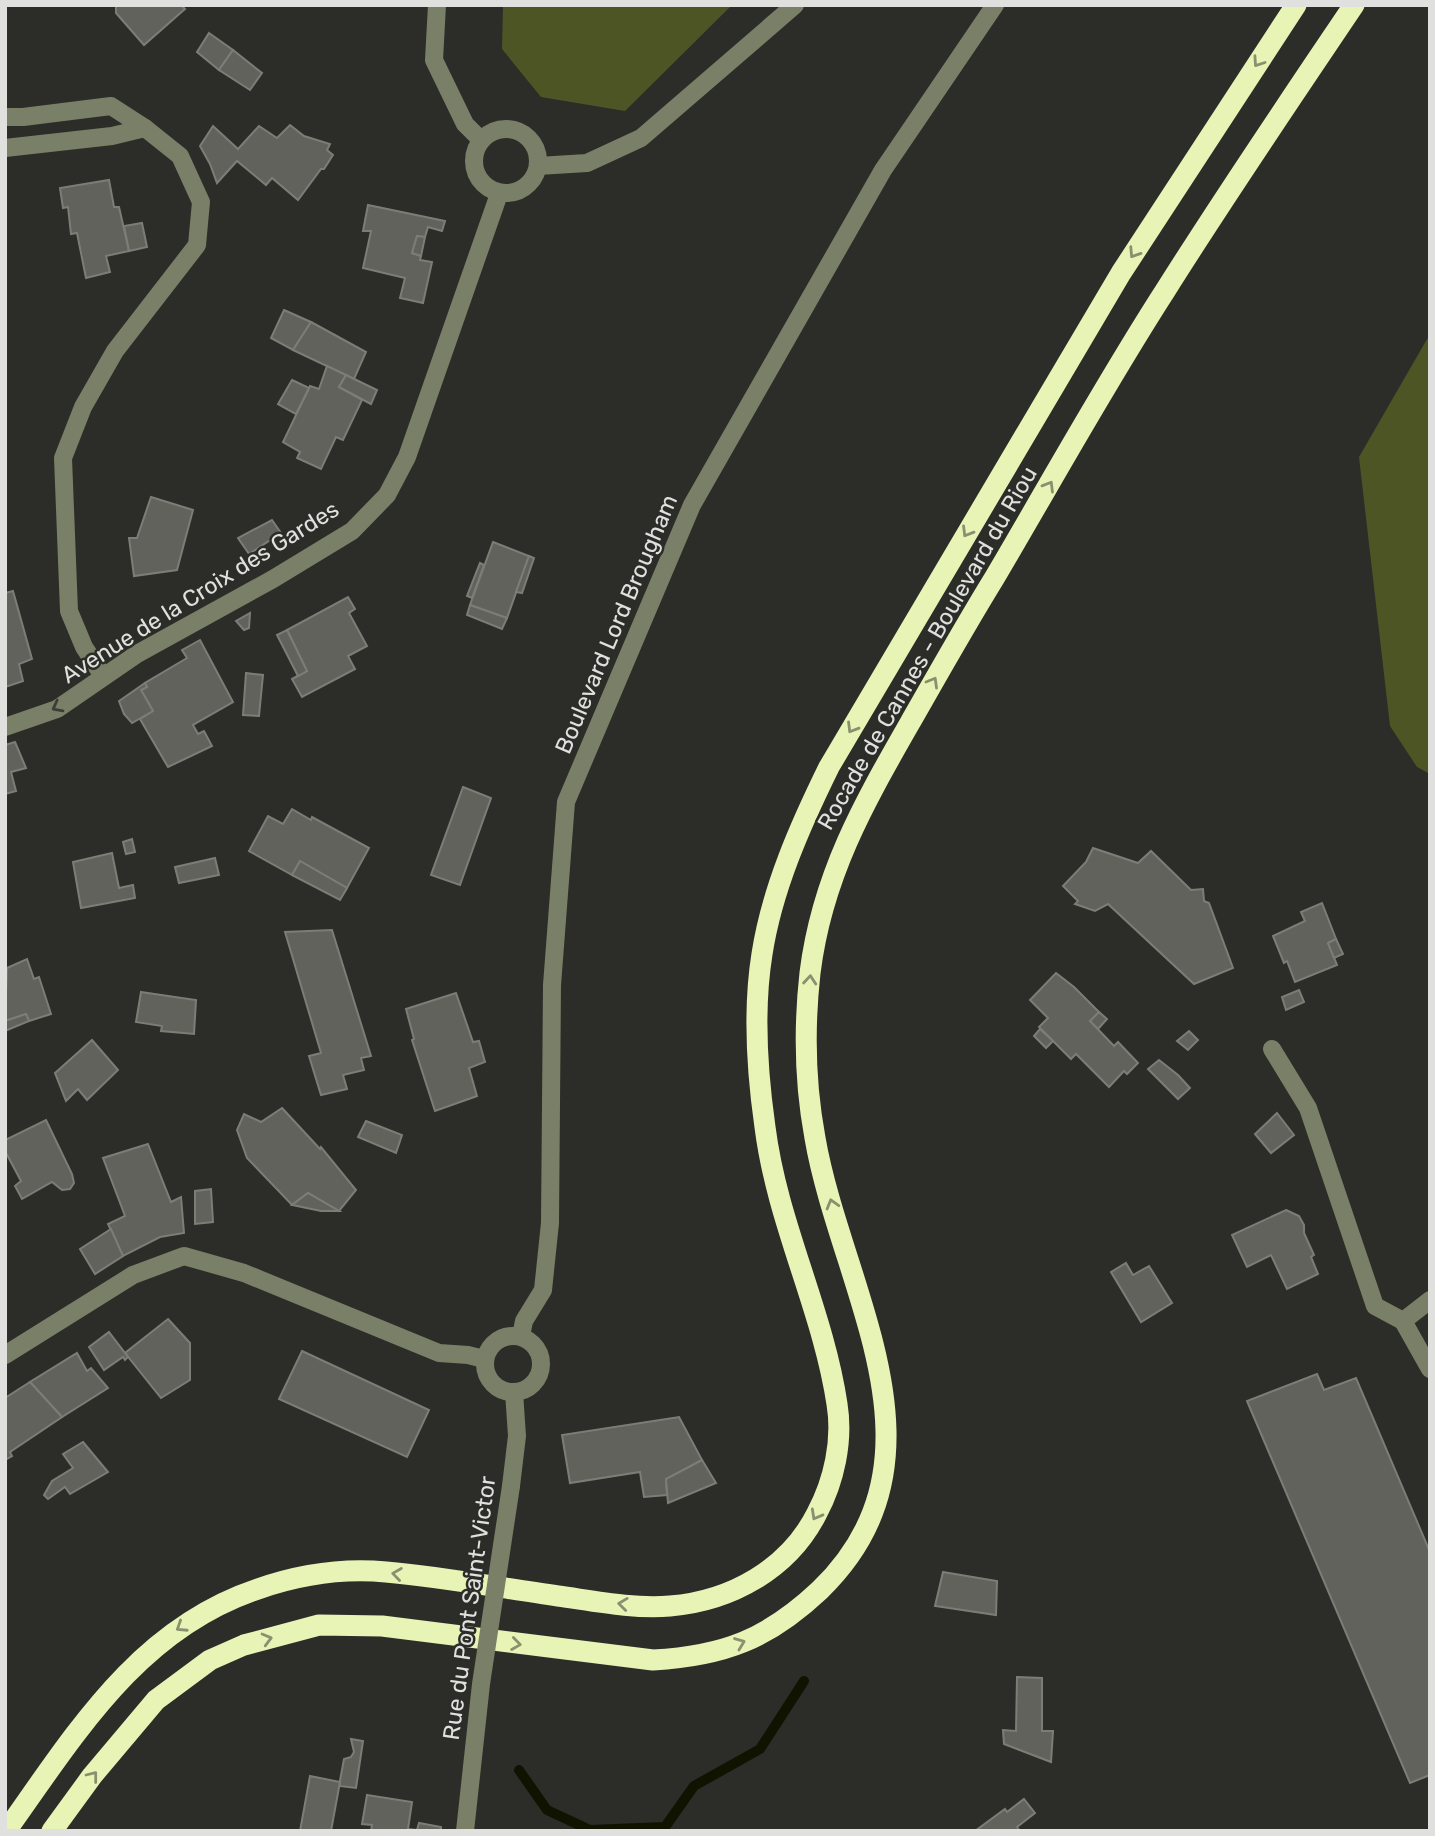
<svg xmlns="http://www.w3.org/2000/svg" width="1435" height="1836" font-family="Rubik,sans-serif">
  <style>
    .green { fill: #4e5524 }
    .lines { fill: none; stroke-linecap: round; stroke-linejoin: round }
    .stream { stroke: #101300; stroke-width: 10 }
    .building { fill: #61625c; stroke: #7c7d77; stroke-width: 2 }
    .minor { stroke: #7a7f67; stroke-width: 18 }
    .highway { stroke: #e8f3b6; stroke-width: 21 }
    .minor-bridge { stroke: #7a7f67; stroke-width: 18 }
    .oneway { stroke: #8a906f }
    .oneway2 { stroke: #3c3d35 }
    .labels { text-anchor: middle; stroke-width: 5; stroke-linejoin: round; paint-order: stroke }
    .street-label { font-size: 23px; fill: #e0e1de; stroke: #2c2d28 }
  </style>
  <rect width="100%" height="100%" fill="#2c2d28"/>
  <g class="green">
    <path d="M503,5h229l-107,106 -84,-14 -39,-48z"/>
    <path d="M1430,334v440l-13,-7 -27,-41 -31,-269z"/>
  </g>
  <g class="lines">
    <path class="stream" d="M519,1770l28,40 43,20 75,-3 29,-41 66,-37 44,-68"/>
  </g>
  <g class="building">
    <path d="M116,5h65l4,4 -41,36 -28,-32z"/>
    <path d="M209,33l24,17 -14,20 -22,-18z"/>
    <path d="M233,50l29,23 -12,17 -31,-20z"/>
    <path d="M290,125l14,11 26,8 -3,6 6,5 -9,14h-3l-23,31 -26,-22 -6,7 -29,-24 -20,22 -7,-19 -10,-18 13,-20 25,23 21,-23 18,12z"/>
    <path d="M109,180l5,27h5l10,44 -23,5 4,16 -24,6 -9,-45 -6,1 -3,-27 -5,1 -3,-20z"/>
    <path d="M368,205l77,16 -3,10 -14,-4 -3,10 -8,-1 -5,17 9,3 -1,4 12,2 -9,41 -23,-5 5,-20 -42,-10 8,-37h-8z"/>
    <path d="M142,223l5,24 -18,4 -5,-25z"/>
    <path d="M417,236l8,1 -4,19 -9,-3z"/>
    <path d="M284,310l27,12 -18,28 -22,-12z"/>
    <path d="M311,322l55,30 -12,27 -61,-29z"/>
    <path d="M327,366l19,9 -7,12 23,13 -19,40 -7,-3 -15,32 -24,-11 3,-6 -17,-10 27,-56 9,3z"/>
    <path d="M346,375l31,15 -6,14 -32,-17z"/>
    <path d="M292,380l17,8 -13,26 -18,-10z"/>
    <path d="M151,497l42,13 -16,60 -43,6 -5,-38h8z"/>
    <path d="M272,520l9,13 -32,21 -11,-16z"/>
    <path d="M493,542l36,14 -22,62 -37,-13z"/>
    <path d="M529,556l5,2 -12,35 -6,-1z"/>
    <path d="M480,563l4,2 -12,33 -5,-2z"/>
    <path d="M13,591l19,68 -13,5 4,17 -18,6v-94z"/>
    <path d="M348,597l7,12 -6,4 18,33 -19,10 7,13 -53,28 -10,-18 15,-8 -20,-41z"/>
    <path d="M470,605l37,13 -5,11 -35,-14z"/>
    <path d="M250,613l-1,15 -5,2 -8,-9z"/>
    <path d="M287,630l20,41 -9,5 -21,-41z"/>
    <path d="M200,640l33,62 -40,23 5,9 6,-3 8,15 -44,21 -28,-48 13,-8 -12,-21 6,-3 -2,-4 42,-25 -5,-8z"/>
    <path d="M246,673l17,2 -4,41 -16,-1z"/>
    <path d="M145,683l2,4 -6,3 12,21 -21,12 -8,-9 -5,-13z"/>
    <path d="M15,742l11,26 -15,4 5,19 -11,3v-49z"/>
    <path d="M463,787l28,11 -31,87 -29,-10z"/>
    <path d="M292,809l19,11 1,-3 57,31 -22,40 -47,-27 -8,14 -43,-24 19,-35 15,8z"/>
    <path d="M132,839l3,13 -9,2 -3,-12z"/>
    <path d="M1093,848l45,15 13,-12 40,39 12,-1 1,12 5,2 24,65 -39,16 -86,-80 -13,7 -20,-7 3,-3 -15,-15 23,-24z"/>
    <path d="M112,853l7,35 14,-3 2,13 -54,10 -8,-46z"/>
    <path d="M215,858l4,17 -40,8 -4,-16z"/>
    <path d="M300,861l47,27 -7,12 -48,-25z"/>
    <path d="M1322,903l14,36 -8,4 9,22 -42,17 -8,-21 -3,2 -11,-27 32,-15 -4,-9z"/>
    <path d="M332,930l39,126 -10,2 3,12 -21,5 4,14 -26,6 -12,-39 12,-3 -36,-121z"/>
    <path d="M1336,939l7,15 -9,4 -6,-15z"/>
    <path d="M27,959l7,20 5,-2 12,37 -22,7 -3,-7 -21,7 2,-53z"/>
    <path d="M1056,973l18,14 25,25 -9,9 24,25 4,-4 20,21 -11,11 -3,-3 -15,16 -33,-33 -5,5 -32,-32 9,-9 -18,-18z"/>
    <path d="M1299,990l5,12 -18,8 -4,-13z"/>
    <path d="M141,992l55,8 -2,34 -33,-3 1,-5 -26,-4z"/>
    <path d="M456,993l17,49 6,-1 6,21 -16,6 8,28 -42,15 -23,-71 2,-1 -8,-30z"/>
    <path d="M1099,1012l8,7 -9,10 -8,-8z"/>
    <path d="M26,1014l3,7 -24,10v-10z"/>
    <path d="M1040,1029l13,12 -7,7 -12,-12z"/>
    <path d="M1189,1031l9,9 -10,10 -11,-9z"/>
    <path d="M92,1040l26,30 -31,30 -9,-11 -12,12 -11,-28z"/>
    <path d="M1159,1060l19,15 12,13 -12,11 -30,-30z"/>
    <path d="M282,1108l38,41 1,-2 35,43 -17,21 -31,-18 -16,12 -45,-47 -10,-28 7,-16 17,8z"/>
    <path d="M1277,1113l17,22 -23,18 -16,-19z"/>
    <path d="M46,1120l26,54 2,9 -4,6 -8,1 -10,-8 -30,17 -7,-13 6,-5 -16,-30v-11z"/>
    <path d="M366,1121l36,14 -6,18 -38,-16z"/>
    <path d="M148,1144l23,58 10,-5 3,36 -24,4 -37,19 -15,-32 17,-8 -22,-58z"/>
    <path d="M211,1189l2,33 -18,2v-33z"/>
    <path d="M308,1193l31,18h-18l-29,-6z"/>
    <path d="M1286,1210l13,6 5,9v8l10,22 -3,2 7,17 -31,15 -16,-34 -24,12 -15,-32z"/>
    <path d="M111,1229l12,27 -28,18 -15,-25z"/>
    <path d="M1126,1263l7,12 16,-9 23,37 -31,19 -30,-50z"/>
    <path d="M168,1319l22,24v37l-29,18 -36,-45z"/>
    <path d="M109,1332l19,25 -3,3 -2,-3 -19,13 -15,-23z"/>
    <path d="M302,1351l127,59 -22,47 -128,-58z"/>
    <path d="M77,1353l10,18 4,-3 17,20 -46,29 -32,-35z"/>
    <path d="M1317,1374l7,16 32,-12 74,174v223l-20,8 -163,-382z"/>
    <path d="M30,1382l32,35 -52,35 2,4 -7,4v-62z"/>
    <path d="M679,1417l23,43 -36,19 1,16 -23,2 -4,-25 -70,11 -8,-48z"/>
    <path d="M83,1442l25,30 -38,22 -5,-7 -17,12 -4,-4 8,-14 21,-13 -10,-14z"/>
    <path d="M702,1460l14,23 -48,20 -2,-24z"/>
    <path d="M943,1572l54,9 -1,34 -61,-9z"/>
    <path d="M1017,1677l25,1v53h11l-2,31 -47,-18 -1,-14 13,1z"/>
    <path d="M351,1739l12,2 -7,47 -17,-2 5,-27 7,-2 3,-5z"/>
    <path d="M310,1776l30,6 -9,49h-31z"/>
    <path d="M367,1795l45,7 -4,27 9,1 2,-7 22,4v4h-70l1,-6 -10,-1z"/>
    <path d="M1024,1799l11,14 -18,14 3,4h-45l30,-22 2,3z"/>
  </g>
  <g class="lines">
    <g class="minor">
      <path d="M437,5l-3,55 31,64 16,16"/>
      <path d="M5,117h18l88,-11 34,22 35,28 21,46 -4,43 -82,106 -32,56 -20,51 6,153 15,36 19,29"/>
      <circle cx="506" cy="161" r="32"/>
      <path d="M5,148l107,-12 33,-8"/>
      <path d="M538,166l49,-3 54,-25 154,-133"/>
      <path d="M5,727l52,-18 80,-55 136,-75 79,-48 35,-36 20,-38 92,-263"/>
      <path d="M1272,1049l36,59 67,198 28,15"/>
      <path d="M1430,1300l-27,21 27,48"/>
      <circle cx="513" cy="1364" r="28"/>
      <path d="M521,1336l3,-15 19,-31 7,-67 2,-238 14,-183 126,-297 191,-335 112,-165"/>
      <path d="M5,1355l128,-80 51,-19 60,17 195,80 29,2 16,4"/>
      <path d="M511,1486l6,-50 -3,-44"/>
    </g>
    <g class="highway">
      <path d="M6,1831c70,-98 132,-202 252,-242 40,-14 85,-21 128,-17 57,5 115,16 172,24 36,5 75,13 112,10 61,-5 119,-37 147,-93 17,-32 26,-72 20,-109 -14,-94 -60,-181 -72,-277 -8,-56 -12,-117 -3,-173 10,-65 38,-128 67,-187l292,-494 175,-268"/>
      <path d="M52,1831l40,-55 64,-76 54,-40 34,-15 75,-20 63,1 271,34c71,-4 115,-21 167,-70 138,-134 21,-301 -5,-452 -10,-54 -11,-111 -5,-165 12,-97 54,-170 101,-252 28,-49 55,-97 84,-144 56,-95 110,-193 170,-286 61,-97 125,-191 189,-286"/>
    </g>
    <path class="minor-bridge" d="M465,1831l16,-147 30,-198"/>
  </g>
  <defs><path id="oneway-chevron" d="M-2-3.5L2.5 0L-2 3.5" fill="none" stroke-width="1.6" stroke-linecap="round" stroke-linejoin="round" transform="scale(1.75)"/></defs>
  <g class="oneway">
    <use href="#oneway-chevron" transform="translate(1258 62) rotate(124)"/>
    <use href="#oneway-chevron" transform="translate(1134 253) rotate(123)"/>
    <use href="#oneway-chevron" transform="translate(1049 486) rotate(-59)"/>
    <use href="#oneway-chevron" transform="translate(967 532) rotate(121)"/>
    <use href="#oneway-chevron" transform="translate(933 682) rotate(-60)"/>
    <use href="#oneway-chevron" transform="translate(852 728) rotate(121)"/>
    <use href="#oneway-chevron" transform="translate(810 980) rotate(-85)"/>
    <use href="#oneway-chevron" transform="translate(832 1204) rotate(-106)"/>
    <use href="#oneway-chevron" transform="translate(816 1515) rotate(119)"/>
    <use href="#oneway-chevron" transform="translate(397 1574) rotate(-172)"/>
    <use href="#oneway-chevron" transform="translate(623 1604) rotate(-173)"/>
    <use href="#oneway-chevron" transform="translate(181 1627) rotate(147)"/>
    <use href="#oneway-chevron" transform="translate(267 1639) rotate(-15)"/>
    <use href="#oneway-chevron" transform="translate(740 1643) rotate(-21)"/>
    <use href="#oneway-chevron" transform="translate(516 1644) rotate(8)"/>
    <use href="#oneway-chevron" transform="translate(93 1776) rotate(-52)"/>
  </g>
  <use class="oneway2" href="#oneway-chevron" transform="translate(57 707) rotate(152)"/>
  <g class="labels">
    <g class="street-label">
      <text transform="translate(200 592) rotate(-32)" y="8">Avenue de la Croix des Gardes</text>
      <text transform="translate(616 624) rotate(-67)" y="8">Boulevard Lord Brougham</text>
      <text transform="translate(927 648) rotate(-60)" y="8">Rocade de Cannes - Boulevard du Riou</text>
      <text transform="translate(469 1608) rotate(-82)" y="8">Rue du Pont Saint-Victor</text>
    </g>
  </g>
  <rect width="1435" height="1836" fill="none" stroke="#e0e1de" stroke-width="14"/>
</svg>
